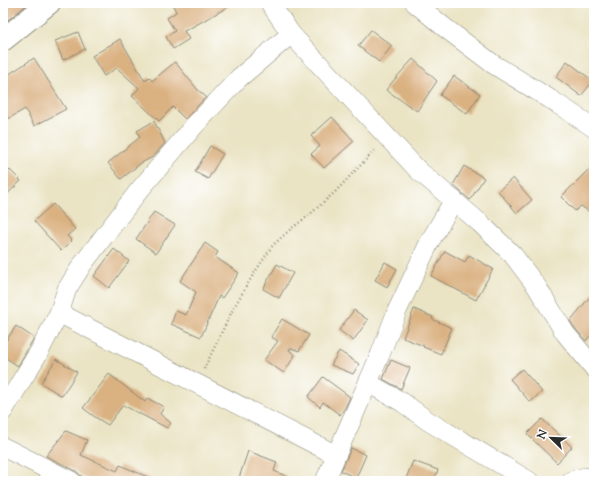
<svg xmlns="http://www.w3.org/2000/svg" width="597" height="484" font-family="'Sorts Mill Goudy',serif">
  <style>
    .building { fill: #dab181 }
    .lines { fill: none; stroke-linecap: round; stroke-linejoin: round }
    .minor-casing { stroke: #8a8878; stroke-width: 20 }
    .tertiary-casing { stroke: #8a8878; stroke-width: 24 }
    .path { stroke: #8a8878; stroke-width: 2.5; stroke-dasharray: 1 3; stroke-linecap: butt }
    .minor { stroke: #fff; stroke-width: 19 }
    .tertiary { stroke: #fff; stroke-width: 22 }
  </style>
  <rect width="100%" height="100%" fill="#fff"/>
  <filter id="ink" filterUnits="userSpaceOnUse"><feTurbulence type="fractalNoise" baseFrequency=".025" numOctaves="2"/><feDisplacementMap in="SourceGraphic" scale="8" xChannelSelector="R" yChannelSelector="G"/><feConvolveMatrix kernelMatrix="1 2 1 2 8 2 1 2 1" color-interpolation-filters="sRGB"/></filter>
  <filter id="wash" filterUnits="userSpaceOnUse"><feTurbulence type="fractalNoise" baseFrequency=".012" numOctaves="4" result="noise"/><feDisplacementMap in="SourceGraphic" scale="16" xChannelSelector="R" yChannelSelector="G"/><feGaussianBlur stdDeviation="0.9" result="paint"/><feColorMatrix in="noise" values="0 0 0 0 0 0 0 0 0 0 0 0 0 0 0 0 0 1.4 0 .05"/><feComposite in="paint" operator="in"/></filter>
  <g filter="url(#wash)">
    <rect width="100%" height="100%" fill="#eae4c4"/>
    <g id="blocks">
      <g class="building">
        <path d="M3,3h26l-21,17 -5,-6z"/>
        <path d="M172,3h63l-41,23 -10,5 5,8 -16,10 -7,-12 9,-6 -8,-13 9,-6z"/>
        <path d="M371,30l21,16 -13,16 -21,-16z"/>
        <path d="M78,32l7,17 -22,11 -8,-19z"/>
        <path d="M120,39l25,42 4,-4 3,4 23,-19 23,28 8,7 -21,22 -12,-12 -14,14 -27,-25 7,-8 -22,-20 -13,8 -12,-20z"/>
        <path d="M34,58l32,51 -32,17 -9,-17 -22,13v-44z"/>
        <path d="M413,59l24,22 -20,30 -31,-21 8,-10z"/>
        <path d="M567,61l26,20 -12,15 -25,-19z"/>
        <path d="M454,76l26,18 -13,20 -27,-19z"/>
        <path d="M332,117l22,24 -30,27 -13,-14 9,-8 -9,-10z"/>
        <path d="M154,121l11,22 -12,14 -12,6 -20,16 -13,-16 32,-26 -3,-6z"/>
        <path d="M210,146l13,8 -15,25 -13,-7z"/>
        <path d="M594,164v51l-13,-9 -6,5 -14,-14z"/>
        <path d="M464,166l20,12 -14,22 -17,-15z"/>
        <path d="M10,170l11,11 -18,17v-22z"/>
        <path d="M513,178l19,22 -15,13 -19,-22z"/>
        <path d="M53,204l22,25 -8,7 5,5 -11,10 -27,-30z"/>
        <path d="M154,212l21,13 -19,28 -20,-14z"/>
        <path d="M205,243l13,9 -3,5 24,16 -17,25 -3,-2 -18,41 -30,-13 5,-13 10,4 10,-23 -16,-11z"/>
        <path d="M114,249l15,12 -20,27 -15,-12z"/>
        <path d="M445,251l20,11 4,-7 24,14 -17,31 -45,-24z"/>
        <path d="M385,262l12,7 -10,18 -12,-7z"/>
        <path d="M277,264l16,9 -14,25 -16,-9z"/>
        <path d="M594,292v39l-8,10 -12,-14 -4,-6z"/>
        <path d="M414,309l19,8 -1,2 20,9 -11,26 -18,-7 1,-1 -21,-8z"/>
        <path d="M354,310l14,10 -15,21 -14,-11z"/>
        <path d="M282,319l27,16 -10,16 -9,-3 -1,2 6,5 -11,18 -20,-13 14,-19 -7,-4z"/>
        <path d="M16,326l18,12 -16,28 -15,-10v-11z"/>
        <path d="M339,351l20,13 -6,10 -22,-9z"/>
        <path d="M56,359l21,13 -15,24 -21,-13z"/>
        <path d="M391,360l19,8 -9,21 -18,-10z"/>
        <path d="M522,369l20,23 -12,10 -20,-23z"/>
        <path d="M109,374l36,28 2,-4 17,9 -4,7 11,9 -4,5 -44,-23 -15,20 -13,-8 -12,-9z"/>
        <path d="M323,377l27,20 -5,11 -5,7 -17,-13 -3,5 -12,-10z"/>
        <path d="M542,419l30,28 -15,16 -30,-29z"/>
        <path d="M66,431l21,9 -6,15 36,16 3,-6 37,16h-65l-11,-5 -5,-5 -30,-15z"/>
        <path d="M351,448l15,7 -10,23 -15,-7z"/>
        <path d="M248,451l29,11 -3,9 24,10h-60z"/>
        <path d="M413,461l25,9 -4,11h-29z"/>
      </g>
    </g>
  </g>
  <g filter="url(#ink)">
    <use href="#blocks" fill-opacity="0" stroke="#8a8878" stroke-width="1"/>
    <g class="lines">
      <g class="minor-casing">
        <g id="minor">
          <path d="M415,3l29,24 49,37 57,35 44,29"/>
          <path d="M291,34l127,136 62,53 33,32 24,32 28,46 29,35"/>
          <path d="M59,313l277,142"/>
          <path d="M368,383l34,19 26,19 101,60"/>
          <path d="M3,411l36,-59 20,-39 8,-24 15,-24 55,-72 57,-67 45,-48 52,-44 -21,-31"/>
          <path d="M3,447l68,34"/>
          <path d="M325,481l55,-126 17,-44 33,-70 24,-41"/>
          <path d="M571,481l14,-4 9,3"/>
        </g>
      </g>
      <g class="tertiary-casing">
        <path id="tertiary" d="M3,40l46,-37"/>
      </g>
      <path class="path" d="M204,369l11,-23 18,-37 20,-34 20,-30 19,-17 16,-12 27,-24 41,-43"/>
      <use href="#minor" class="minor"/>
      <use href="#tertiary" class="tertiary"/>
    </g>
  </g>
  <rect width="597" height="484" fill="none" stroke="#fff" stroke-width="16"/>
  <g transform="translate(551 438) rotate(293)" stroke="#ffffff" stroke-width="3" paint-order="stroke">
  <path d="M0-3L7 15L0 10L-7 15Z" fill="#2b2b2b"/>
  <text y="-6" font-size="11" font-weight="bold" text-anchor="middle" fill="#2b2b2b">N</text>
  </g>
</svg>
